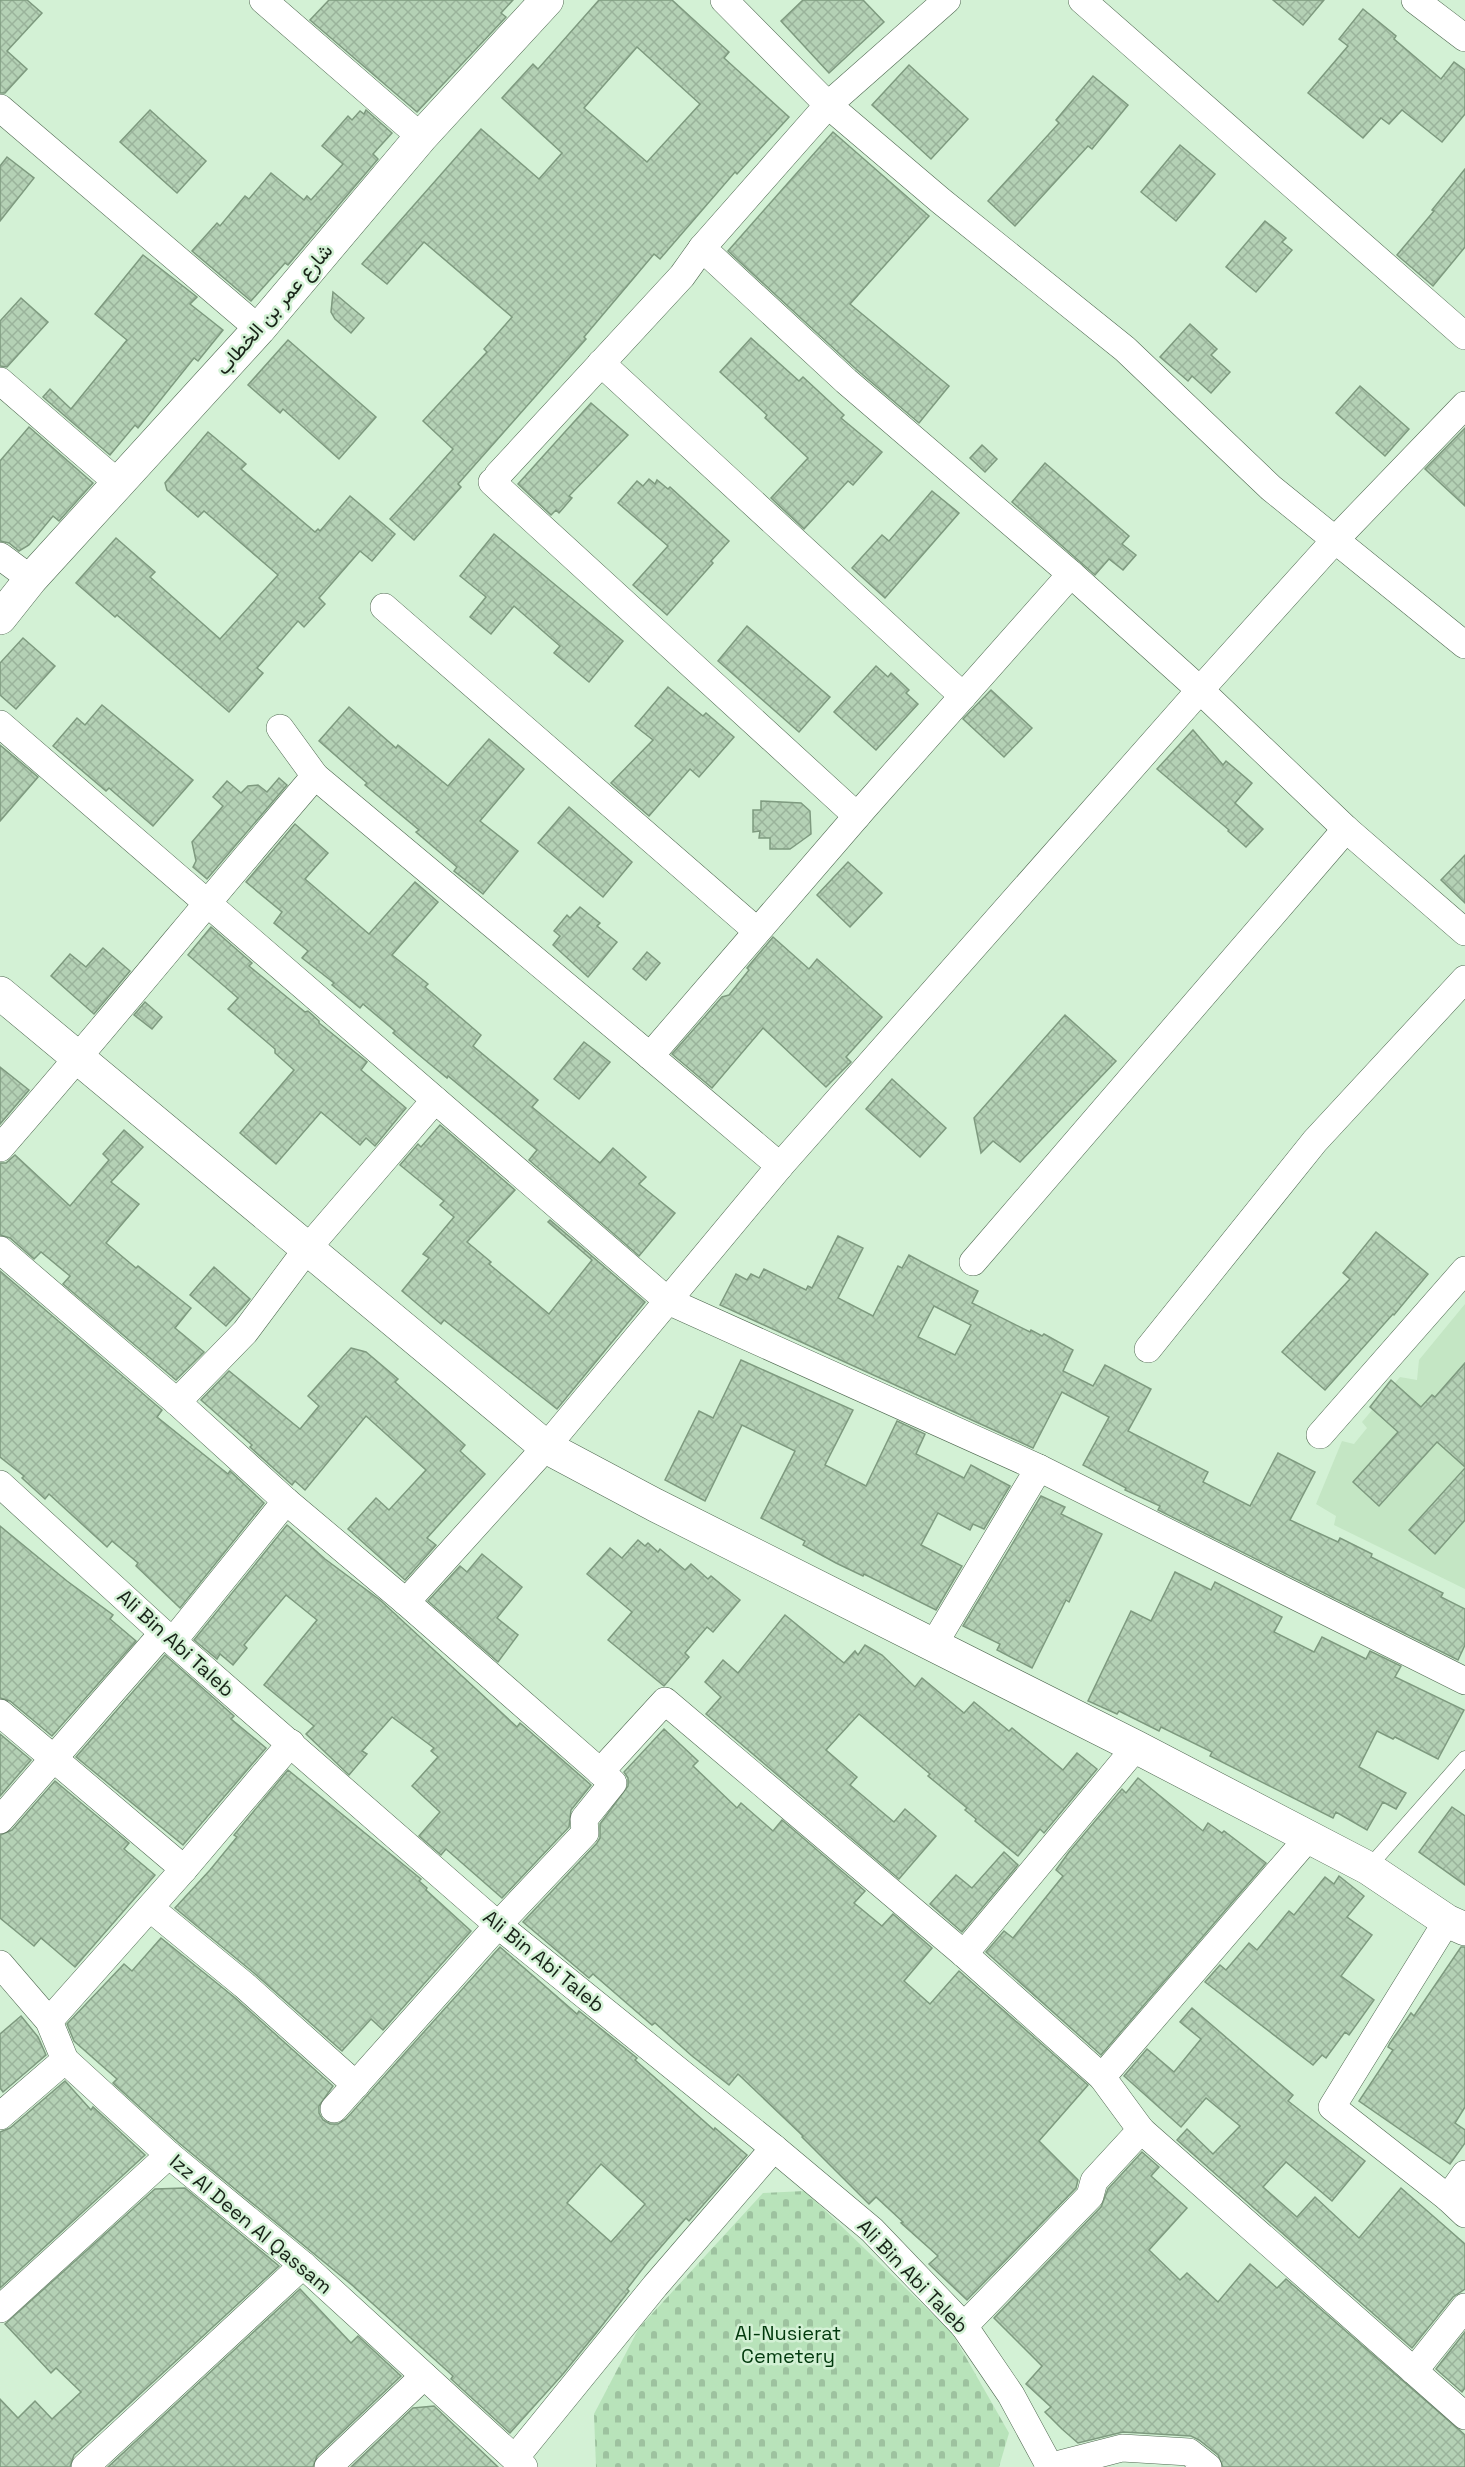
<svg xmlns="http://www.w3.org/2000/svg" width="1465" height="2467" font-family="'Space Grotesk',Vazirmatn,sans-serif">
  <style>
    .built { fill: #c4e6c4 }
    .cemetery { fill: url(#cemetery-stones) }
    .building { fill: url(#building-cross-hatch); stroke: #7e9a7f; stroke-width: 1.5; fill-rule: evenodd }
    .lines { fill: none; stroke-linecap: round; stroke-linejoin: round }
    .service-casing { stroke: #4f6850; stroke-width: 15 }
    .minor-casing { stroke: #4f6850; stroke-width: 28 }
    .tertiary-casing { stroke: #4f6850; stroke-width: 34 }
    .service { stroke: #fff; stroke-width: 14 }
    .minor { stroke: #fff; stroke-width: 27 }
    .tertiary { stroke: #fff; stroke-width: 33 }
    .labels { text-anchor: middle; stroke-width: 5; stroke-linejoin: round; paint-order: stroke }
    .street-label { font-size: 20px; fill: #182318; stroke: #d3f1d5 }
    .park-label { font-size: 20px; fill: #00380c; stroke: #d3f1d5 }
  </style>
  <defs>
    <pattern id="cemetery-stones" width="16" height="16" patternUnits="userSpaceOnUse" patternTransform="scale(1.5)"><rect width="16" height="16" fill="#b8e3ba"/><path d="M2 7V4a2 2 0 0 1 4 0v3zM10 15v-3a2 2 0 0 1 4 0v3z" fill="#9dc29f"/></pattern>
    <pattern id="building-cross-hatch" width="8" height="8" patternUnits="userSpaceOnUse" patternTransform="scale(1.5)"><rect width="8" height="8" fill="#b4d1b5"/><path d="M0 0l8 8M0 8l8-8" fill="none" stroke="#9ab39b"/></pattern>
  </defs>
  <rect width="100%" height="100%" fill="#d3f1d5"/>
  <path class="built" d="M1465,1304v285l-131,-64 2,-9 -20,-12 26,-63 12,3 13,-16 -5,-6 38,-45 17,3 2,-20z"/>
  <path class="cemetery" d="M805,2191l147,142 57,100 -10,34h-403l-2,-53 45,-86 124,-135z"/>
  <g class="building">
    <path d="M0,0h27l15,13 -35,38 20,18 -22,24h-5z"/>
    <path d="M329,0h184l-12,13 5,4 -89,95 -107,-92z"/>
    <path d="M599,0h73l57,52 -5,6 65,59 -52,57 -2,-2 -75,87 -6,-5 -70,83 2,2 -128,145 3,3 -47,53 -24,-21 63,-70 -30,-28 64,-69 -3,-3 28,-32 -88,-75 -37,42 -25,-20 119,-135 58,50 23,-26 -60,-55 31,-34 5,5zM637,47l63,57 -53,58 -63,-54z"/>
    <path d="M803,0h60l21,22 -55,51 -48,-52z"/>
    <path d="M1273,0h51l-21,25z"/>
    <path d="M1363,9l33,27 -2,3 47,40 13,-17 11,8v44l-23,28 -40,-32 -13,14 -8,-6 -18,20 -55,-45 40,-47 -9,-7z"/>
    <path d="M909,65l59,54 -37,40 -59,-54z"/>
    <path d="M1093,76l35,29 -36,44 -4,-3 -73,80 -27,-25 71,-78 -3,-3z"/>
    <path d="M150,110l56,51 -29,32 -57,-51z"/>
    <path d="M366,110l26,23 -19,21 5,5 -90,106 -3,-2 -34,38 -59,-50 25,-28 3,3 25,-30 4,3 22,-26 33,27 3,-4 4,4 32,-36 -21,-18 26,-30 4,4 8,-9 4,3z"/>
    <path d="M833,132l96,84 -79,88 99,82 -30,37 -63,-54 -128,-118z"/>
    <path d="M1180,145l35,29 -39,47 -35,-29z"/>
    <path d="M7,157l27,21 -34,43v-55z"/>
    <path d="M1465,169v78l-32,39 -36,-31 37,-44 -2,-1z"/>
    <path d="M1265,221l21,17 -4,4 10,8 -36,42 -30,-25z"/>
    <path d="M143,255l54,42 -7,7 33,26 -25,31 -4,-3 -56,70 -3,-3 -25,30 -67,-58 7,-8 21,20 56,-69 -32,-26z"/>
    <path d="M333,292l31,26 -13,15 -16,-14 -4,-7z"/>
    <path d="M21,298l27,24 -41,45 -7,-1v-45z"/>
    <path d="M1190,324l27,25 -6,6 19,17 -19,21 -19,-17 -4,5 -28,-24z"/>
    <path d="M751,338l48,43 4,-4 41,38 -3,3 41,34 -29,33 -5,-4 -44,48 -33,-31 37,-40 -43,-40 2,-3 -47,-43z"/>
    <path d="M288,340l88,77 -37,42 -56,-50 -3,4 -32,-28z"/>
    <path d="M1360,386l49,43 -24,27 -49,-43z"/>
    <path d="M591,403l37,32 -59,61 3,2 -13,15 -3,-3 -5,5 -33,-31z"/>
    <path d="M29,427l64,56 -34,38 -6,-5 -24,29 -10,6 -10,-8 -9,-2v-80z"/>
    <path d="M1465,428v78l-40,-37z"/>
    <path d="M208,432l38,32 -5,5 74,63 3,-3 2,2 30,-35 45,38 -23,27 -12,-10 -41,47 6,6 -21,23 -6,-6 -41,47 6,5 -34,39 -112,-97 -2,2 -39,-34 40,-45 39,34 -5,5 70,62 58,-64 -74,-64 -6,6 -31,-27 -2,-7z"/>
    <path d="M982,445l15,14 -12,13 -15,-14z"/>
    <path d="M1045,463l84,73 -7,8 14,11 -13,15 -14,-11 -14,16 -83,-73z"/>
    <path d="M649,479l6,5 2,-4 11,9 2,-2 59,54 -18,20 2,2 -46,52 -34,-30 35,-39 -50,-43 19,-22 6,5z"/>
    <path d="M932,491l27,22 -74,85 -33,-30 30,-33 7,6z"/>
    <path d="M494,534l129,107 -34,41 -35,-29 6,-7 -46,-40 -23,28 -21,-17 16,-20 -26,-21z"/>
    <path d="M747,626l83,71 -31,35 -81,-71z"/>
    <path d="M23,638l32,28 -39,43 -16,-14v-32z"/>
    <path d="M876,666l12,11 3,-4 18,17 -3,3 12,11 -42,46 -42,-38z"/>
    <path d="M668,687l35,29 3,-3 28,24 -35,40 -9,-8 -41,47 -38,-33 42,-43 -18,-14z"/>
    <path d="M991,690l41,38 -28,29 -41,-38z"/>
    <path d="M102,705l91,75 -40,46 -44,-38 -3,3 -53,-45 24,-28 8,7z"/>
    <path d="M349,707l47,41 2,-3 50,41 41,-47 35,30 -44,52 38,30 -35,43 -29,-23 3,-4 -41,-35 3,-2 -54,-45 2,-2 -48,-42z"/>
    <path d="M1193,730l30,35 3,-4 26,22 -17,20 28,26 -17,18 -18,-16 1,-1 -72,-61z"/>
    <path d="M0,745l38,32 -38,44z"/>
    <path d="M279,778l8,7 -80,94 -14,-12 3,-6 -4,-19 31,-36 -10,-9 14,-16 14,12 7,-7 10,-1 9,7z"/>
    <path d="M761,801l40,2 9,8 1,23 -21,15h-20v-11h-11l1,-7 -7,1v-22h8z"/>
    <path d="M569,807l63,55 -29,35 -65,-54z"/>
    <path d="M295,824l33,29 -23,26 64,55 46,-52 23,20 -46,53 36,29 -3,3 56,48 -8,11 65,54 -6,7 68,56 13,-15 33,29 -7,7 36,29 -36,43 -110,-96 8,-10 -89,-74 -1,2 -28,-23 -26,-22 2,-2 -32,-27 -3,4 -28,-23 2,-2 -32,-25 6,-7 -34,-28 8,-11 -36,-30z"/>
    <path d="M1465,855v48l-24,-23z"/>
    <path d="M848,862l34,31 -32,34 -33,-32z"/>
    <path d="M580,907l20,16 -3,3 20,16 -29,35 -35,-32 7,-9 -6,-5 13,-16 3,3z"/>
    <path d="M211,927l41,36 -3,3 56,46 3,-1 11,10v2l48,39 -6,8 45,38 -31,38 -9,-8 -6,7 -39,-33 -45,52 -36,-31 54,-63 -19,-17v-4l-47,-40 10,-11 -50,-43z"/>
    <path d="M773,937l36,32 8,-10 65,58 -36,40 5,5 -25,25 -63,-59 -51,60 -40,-34 50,-57 7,-2 20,-25 -2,-2z"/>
    <path d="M103,948l27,23 -36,43 -43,-38 19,-22 16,13z"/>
    <path d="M647,952l13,11 -14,17 -13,-11z"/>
    <path d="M145,1002l17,15 -10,12 -18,-14z"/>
    <path d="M1065,1015l51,46 -96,101 -27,-21 -12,12 -7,-35z"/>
    <path d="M584,1042l26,20 -31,37 -25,-20z"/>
    <path d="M0,1067l29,23 -29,34z"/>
    <path d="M892,1079l54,49 -26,29 -54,-48z"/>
    <path d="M440,1125l75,65 -48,52 24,20 -2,2 60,50 43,-54 -44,-38 2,-2 95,82 -88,107 -113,-89 -3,4 -39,-33 27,-33 -6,-4 31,-37 -14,-12 4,-4 -44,-36 18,-21 3,3z"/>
    <path d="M124,1130l19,17 -32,35 28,22 -33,39 30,25 2,-2 53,42 -16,20 29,24 -28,28 -113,-96 7,-8 -29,-24 -7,7 -24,-21 -10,-3v-72h6l9,-8 55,51 39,-46 -6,-6z"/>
    <path d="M1376,1232l52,42 -34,41 -1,-1 -68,76 -43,-38 68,-73 -7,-6z"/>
    <path d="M838,1236l25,12 -25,50 35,18 25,-50 4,2 7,-13 22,12 47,24 -6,12 58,29 1,-2 11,6 2,-2 29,16 -10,21 30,15 12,-21 46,24 -23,42 80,41 -5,10 47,24 28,-53 37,19 -25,48 48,22 2,-4 32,16 -1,3 72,36 -2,4 24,12v36l-7,15 -300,-150 2,-4 -35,-16 1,-2 -43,-23 26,-48 -47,-25 -29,56 -313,-143 16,-31 11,6 4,-6 8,4 5,-9 42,21 2,-4 4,2zM934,1306l37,19 -16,30 -37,-18z"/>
    <path d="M214,1267l36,32 -24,27 -36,-31z"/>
    <path d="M0,1271l162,139 -5,7 71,57 2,-3 34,32 -84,105 -44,-42 2,-3 -26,-22 -5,6 -58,-53 -4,5 -23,-21 2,-2 -24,-19z"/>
    <path d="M351,1348l15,4 32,27 -3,3 70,63 -5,6 25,23 -58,64 9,7 -31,35 -57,-51 28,-31 13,12 37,-40 -60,-54 -61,74 -10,-9 -3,4 -42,-38 2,-2 -51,-45 28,-29 71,58 19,-23 -11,-10z"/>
    <path d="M741,1360l112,50 -28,55 41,21 31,-65 28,13 -9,20 48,24 7,-13 39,21 -26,43 -11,-5 -3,6 -32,-17 -17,32 41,21 -26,44 -72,-36 -1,2 -27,-13 -33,-18 2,-4 -44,-23 34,-67 -53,-26 -37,76 -40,-21 34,-69 14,7z"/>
    <path d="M1465,1363v104l-28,-25 -58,64 -26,-24 45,-50 -28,-25 21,-27 30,27 11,-12 3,2z"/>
    <path d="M1465,1468v52l-30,34 -26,-24z"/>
    <path d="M1041,1496l24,11 -4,7 41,20 -33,68 -3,-2 -34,68 -35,-18 3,-6 -37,-18z"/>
    <path d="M287,1525l38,34 55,41 137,127 3,-4 71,62 -20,25 -2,17 -67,71 -56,-49 -5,6 -22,-19 21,-24 -28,-26 26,-29 -7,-6 3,-3 -42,-31 -30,34 5,3 -18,21 -43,-41 8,-8 -50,-41 53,-65 -31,-25 -42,50 3,3 -14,17 -13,-11 -3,5 -23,-19z"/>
    <path d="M0,1526l67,55 46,34 -3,4 26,22 -84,95 -42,-35 -10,-3z"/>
    <path d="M638,1540l7,6 3,-3 10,9 2,-3 25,21 6,-6 17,15 3,-3 29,24 -27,32 -6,-5 -22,26 4,4 -25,29 -56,-46 24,-28 -45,-38 23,-26 12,10z"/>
    <path d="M482,1554l40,33 -25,31 21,17 -20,27 -70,-61 32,-35 7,6z"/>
    <path d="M1175,1572l36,18 4,-8 67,35 -8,15 40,20 8,-15 44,22 4,-8 31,15 -6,11 69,33 -26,49 -43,-22 -2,2 -16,-8 -18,36 47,26 -10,16 -13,-7 -16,28 -31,-18 -3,6 -123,-62 2,-4 -51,-25 -2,4 -40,-20 -2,3 -29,-13 43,-90 20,10z"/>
    <path d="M785,1615l59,48 11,-12 3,4 7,-10 17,10 33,32 7,-9 42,35 10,-11 35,29 3,-3 51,42 14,-17 20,16 -53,64 -4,-4 -22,27 -43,-35 1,-2 -11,-9 2,-2 -39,-32 2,-2 -71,-60 -33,36 31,27 -7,8 44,37 11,-13 31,27 -37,43 -193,-165 15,-17 -16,-15 18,-22 15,13z"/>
    <path d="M165,1655l69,61 -3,3 35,29 -83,97 -107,-88z"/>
    <path d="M664,1729l34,32 -5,5 44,42 4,-5 32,28 9,-11 83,71 -11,12 28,23 11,-12 39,34 -28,33 26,23 29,-33 129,114 -49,56 39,39 -2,8 -109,112 -38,-36 9,-8 -37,-33 2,-1 -27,-25 -7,7 -67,-67 1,-1 -65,-62 -9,11 -37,-29 -37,-33 -3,2 -59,-51 -4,4 -66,-56 74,-79 3,-5v-14l28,-38v-8l-4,-6z"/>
    <path d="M0,1734l31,26 -31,36z"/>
    <path d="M288,1770l133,109 -2,2 8,7 -1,2 45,41 -88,99 -12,-11 -29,32 -88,-78 -79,-65 35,-38 27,-33 -3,-2z"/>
    <path d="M1138,1778l65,53 5,-8 14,10 2,-2 42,32 -165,192 -115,-103 18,-21 9,7 50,-62 -7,-6 13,-18 53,-63 4,4z"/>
    <path d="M55,1781l74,62 -5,6 31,26 -80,92 -34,-29 -7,8 -34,-28v-83l12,-5z"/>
    <path d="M1452,1807l13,9v69l-46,-33z"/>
    <path d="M1004,1852l14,13 -56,67 -32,-28 26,-29 16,13z"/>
    <path d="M1339,1876l25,20 -17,21 25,18 -31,41 33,24 -25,35 -4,-3 -19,26 -4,-3 -9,10 -108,-83 15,-17 6,5 23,-27 8,7 32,-39 5,4 31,-38 9,7z"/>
    <path d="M161,1938l73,59 99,89 -14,20v7l4,7 7,4h8l8,-5 154,-172 77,67 2,-3 58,47 -2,2 79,70 1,-2 32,27 -58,66 -3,-3 -39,45 -20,26 2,2 -32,41 -34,42 -53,59 -59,-54 2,-3 -101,-91 -173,-142 -66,-60 4,-4 -43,-38 -7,-17 57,-60 8,7zM601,2164l44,40 -34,38 -44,-39z"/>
    <path d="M1461,1947h4v160l-10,16 10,7v13l-15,21 -91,-63 34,-51 -5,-3 2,-4 21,-30 3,3z"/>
    <path d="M1192,2008l101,87 -5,6 77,60 -33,40 -46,-39 -23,25 34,30 18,-20 44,41 42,-50 64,56v45l-12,8 -41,51 -235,-208 10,-11 26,25 27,-28 -34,-28 -25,29 -57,-51 23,-27 27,23 27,-33 -21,-17z"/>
    <path d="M21,2016l17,21 8,18 -43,37 -3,-4v-54z"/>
    <path d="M65,2081l26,29 2,-3 52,48 -145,133v-156l10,-4z"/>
    <path d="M1142,2152l17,15 -8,9 36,32 -38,42 31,30 7,-7 31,29 32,-38 27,24 9,-9 179,156v32h-242l-5,-12 -19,-15 -8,-4 -68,-4 -45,11 -16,-14 -17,-17 6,-5 -25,-23 16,-18 -48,-48 107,-111 7,-18z"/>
    <path d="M185,2188l94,78 -205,189 -4,12h-70v-68l18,19 17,-17 17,18 29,-27 -25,-24 -5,5 -46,-49 150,-135z"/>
    <path d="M300,2289l51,54 7,-7 43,40 -84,80 -4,11h-205z"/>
    <path d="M1465,2332v56l-3,4 -26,-23z"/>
    <path d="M434,2406l64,61h-147l62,-59z"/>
  </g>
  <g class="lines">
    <g class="service-casing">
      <path id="service" d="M1368,1868l97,-110"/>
    </g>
    <g class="minor-casing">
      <g id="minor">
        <path d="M263,0l158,137"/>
        <path d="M724,0l104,105 -126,143 144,133 225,193 129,116 146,139 119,103"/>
        <path d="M947,0l-119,105 113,96 184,148 146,139 194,157"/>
        <path d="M1082,0l383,336"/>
        <path d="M1415,0l50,38"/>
        <path d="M0,108l259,221"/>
        <path d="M601,363l362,333"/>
        <path d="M0,381l118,102"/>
        <path d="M498,475l184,-199 20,-28"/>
        <path d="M492,482l365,334"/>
        <path d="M0,556l31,23"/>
        <path d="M384,607l373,324"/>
        <path d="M0,724l668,577 371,167 426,213"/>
        <path d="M280,728l35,48 335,280 213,-247 208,-235"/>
        <path d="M650,1056l130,110"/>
        <path d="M0,1148c107,-122 209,-249 315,-372"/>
        <path d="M0,1250l177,152 109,99 120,101 207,181 -29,36 1,14 -87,92 -164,184"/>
        <path d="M973,1262l373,-433"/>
        <path d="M1148,1349l167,-208 150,-162"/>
        <path d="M177,1402l68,-70 62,-83 128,-149"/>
        <path d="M1320,1435l145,-165"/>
        <path d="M0,1484l163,149 335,292 276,223 98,82 92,96 47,69 39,72"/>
        <path d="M406,1602l140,-155 234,-281 420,-476 135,-150 130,-135"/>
        <path d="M173,1641l113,-140"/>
        <path d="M934,1644l105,-176"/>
        <path d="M0,1713l184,156"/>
        <path d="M600,1772l65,-71 299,253 138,123 39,53 324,286"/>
        <path d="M0,1820l163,-187"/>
        <path d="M150,1908l94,77 112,100"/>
        <path d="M1447,1921l-115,186 116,91 17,16"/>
        <path d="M964,1954l172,-207"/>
        <path d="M0,1964l49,57 16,39 104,95 134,110 221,202"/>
        <path d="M49,2021l135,-152 107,-126"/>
        <path d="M1102,2077l206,-239"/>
        <path d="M0,2116l65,-56"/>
        <path d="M1448,2198l17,-24"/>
        <path d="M0,2309l169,-154"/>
        <path d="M964,2326l126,-130 4,-15 47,-51"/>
        <path d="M1414,2371l51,-64"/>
        <path d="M515,2458l140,-172 119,-138"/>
        <path d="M85,2467l218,-202"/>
        <path d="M328,2467l96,-91"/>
        <path d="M1048,2467l74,-19 67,4 19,15"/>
      </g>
    </g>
    <g class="tertiary-casing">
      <g id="tertiary">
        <path d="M0,618l31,-39 228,-250 162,-192 126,-137"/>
        <path d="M0,993l546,454 109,58 481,242 232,121 79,53 18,8"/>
      </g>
    </g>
    <use href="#service" class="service"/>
    <use href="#minor" class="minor"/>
    <use href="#tertiary" class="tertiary"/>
  </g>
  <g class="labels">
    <g class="street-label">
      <text transform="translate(274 309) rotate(-49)" y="7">شارع عمر بن الخطاب</text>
      <text transform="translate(176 1643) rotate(42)" y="7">Ali Bin Abi Taleb</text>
      <text transform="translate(544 1961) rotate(39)" y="7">Ali Bin Abi Taleb</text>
      <text transform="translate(251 2224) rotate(40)" y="7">Izz Al Deen Al Qassam</text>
      <text transform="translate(913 2276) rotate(46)" y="7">Ali Bin Abi Taleb</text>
    </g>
    <g class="park-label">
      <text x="788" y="2340">Al-Nusierat<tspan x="788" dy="23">Cemetery</tspan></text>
    </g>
  </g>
</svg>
